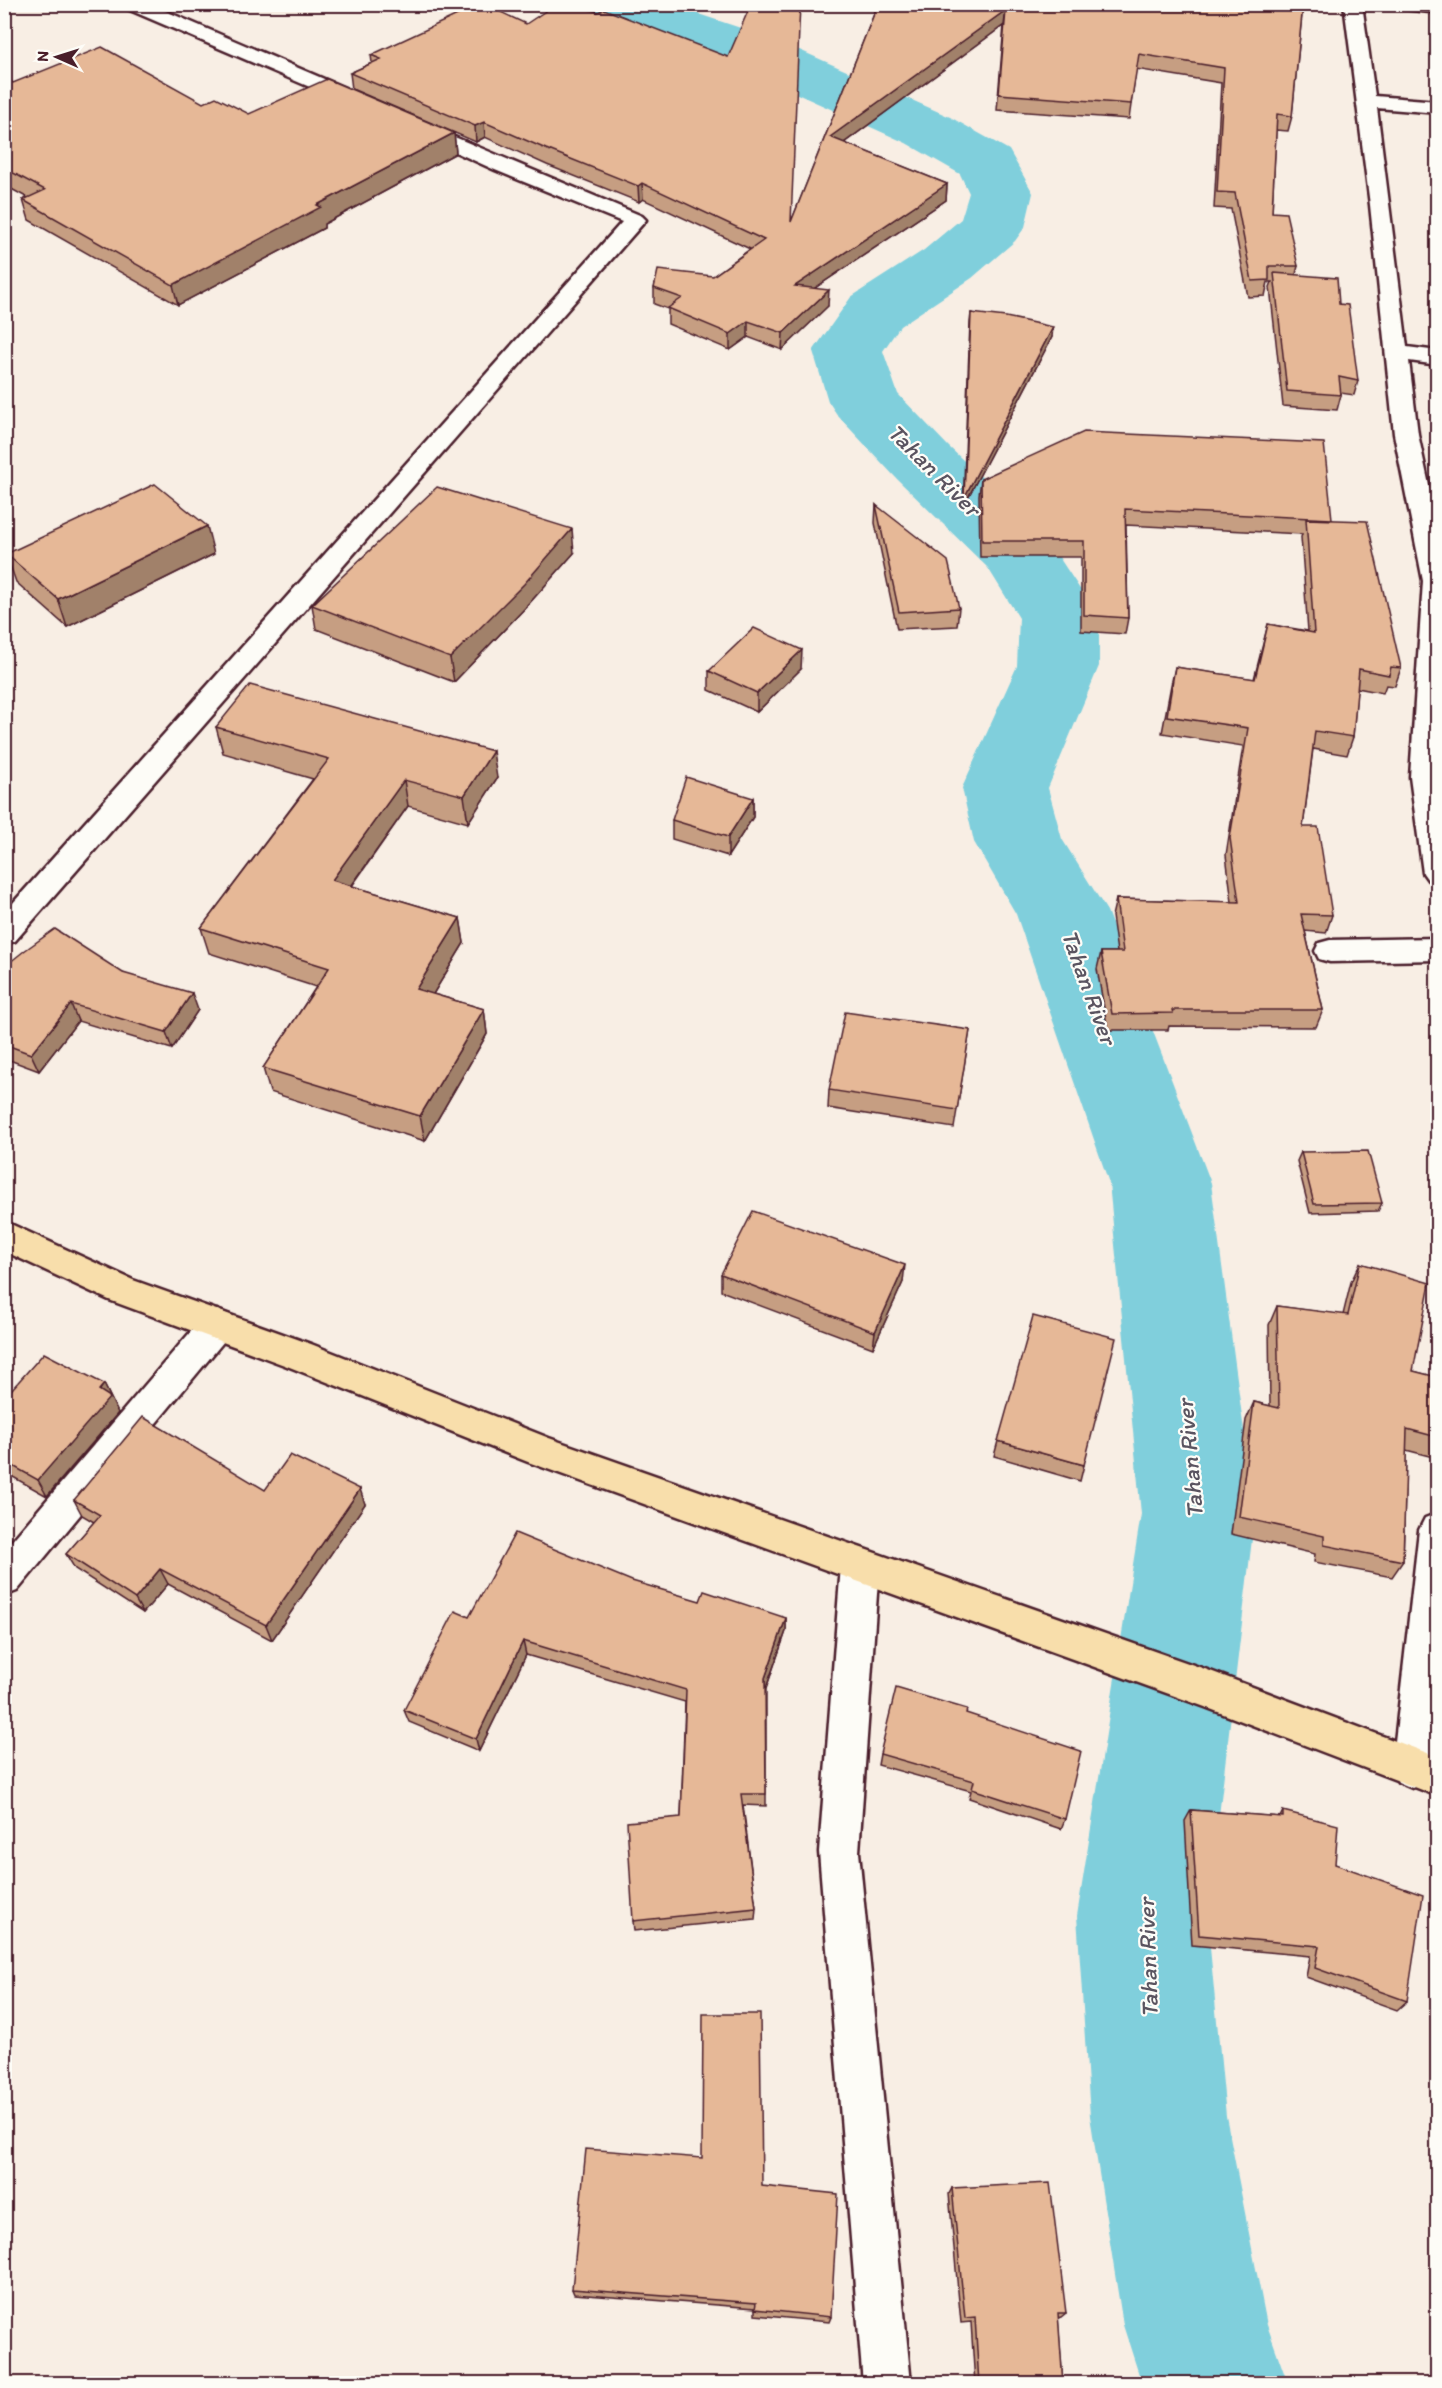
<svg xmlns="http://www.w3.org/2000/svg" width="1442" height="2388" font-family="Itim,sans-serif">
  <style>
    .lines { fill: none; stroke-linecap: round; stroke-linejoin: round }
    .river { fill: #80cfdc; fill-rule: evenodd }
    .minor-casing { stroke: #4a1f2b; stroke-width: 5 }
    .highway-casing { stroke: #4a1f2b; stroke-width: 5 }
    .minor { fill: #fdfcf7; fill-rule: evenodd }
    .highway { fill: #f8deab; fill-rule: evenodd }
    .wall { fill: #c69e82; stroke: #4a1f2b; stroke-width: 1.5 }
    .shaded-wall { fill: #a1816a; stroke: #4a1f2b; stroke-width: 1.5 }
    .building { fill: #e6b897; stroke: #4a1f2b; stroke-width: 1.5 }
    .labels { text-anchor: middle; stroke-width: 4.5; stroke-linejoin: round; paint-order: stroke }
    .water-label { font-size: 24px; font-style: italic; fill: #5a5460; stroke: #fdfcf7 }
  </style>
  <rect width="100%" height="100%" fill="#f8eee4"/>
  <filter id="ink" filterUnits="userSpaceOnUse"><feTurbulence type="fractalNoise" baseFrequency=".0167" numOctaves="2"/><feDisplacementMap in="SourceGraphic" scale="12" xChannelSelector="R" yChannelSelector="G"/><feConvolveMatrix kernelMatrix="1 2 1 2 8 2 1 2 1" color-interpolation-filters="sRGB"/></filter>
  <g filter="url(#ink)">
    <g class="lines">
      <path class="river" d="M574,4h94l109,36 173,77 59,33 24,43 -8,34 -10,14 -43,37 -72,48 -17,25 15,43 51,53 96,89 54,82v48l-51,122 14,51 45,72 104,272 44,331 -48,402 19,200 41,209 21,59h-146l-19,-59 -33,-209 -13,-200 64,-402 -32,-331 -93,-269 -42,-72 -12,-54 55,-122 2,-48 -31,-50 -91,-89 -59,-63 -10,-15 -15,-50 38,-54 73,-47 37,-31 8,-26 -9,-19 -54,-31 -171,-77 -90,-32 -63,-18z"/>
      <g class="minor-casing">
        <g id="minor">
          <path d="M123,4h26l217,93 3,4 -3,4h-14l-227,-97z"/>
          <path d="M1344,4h18l13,92 63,5v12l-61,-5 30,239 31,4v14l-29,-4 9,73 20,93v356l-10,-3 -5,-7 -13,-96 13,-196 -29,-147 -24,-229z"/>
          <path d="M1393,4h45v9l-43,-5z"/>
          <path d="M414,120l228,96 4,4 -631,721 -11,3v-31l618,-691 -127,-52 -88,-40 -3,-4 3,-4z"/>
          <path d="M1438,938v22l-108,2 -11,-3 -4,-8 4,-8 11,-3z"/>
          <path d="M217,1310l12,5 5,10 -5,10 -212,256 -13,5v-46l201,-235z"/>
          <path d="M1438,1513v202l-6,53 -6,14 -14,6 -14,-6 -6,-14 27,-238 6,-12z"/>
          <path d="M860,1548l13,5 6,12 -20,287 52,532h-48l-44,-532 22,-287 6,-12z"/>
        </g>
      </g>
      <g class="highway-casing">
        <path id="highway" d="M4,1221l129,59 178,64 238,94 656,231 233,88v39l-233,-89 -677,-245 -241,-96 -178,-66 -105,-49z"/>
      </g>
      <use href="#minor" class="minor"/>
      <use href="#highway" class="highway"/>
    </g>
    <g class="wall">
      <path d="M878,4h425l-11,112 -4,15 -12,-1 -4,82 26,54 -2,8 43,30 19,77 -4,14 -13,-2v2l-4,15 -54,-4 -13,-119 2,-5h-4l-3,14 -17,1 -17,-88 -17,-1 7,-125 -85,-14 -7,50 -132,-9 7,-85 -160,118 103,41 -1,16 -131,88 13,18 -46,44 -34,-13 -18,13 -62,-26v-15l-14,-5v-16l59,-12 37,-27 -107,-50 -4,3 -92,-37 -62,-28 -9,5 -124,-53 -2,-16 22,-10 -1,-8 420,167z"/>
      <path d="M4,78l9,5 190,20 46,11 205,19 2,20 -132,71v4l-146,77 -149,-85 -6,-20 5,-2 -24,-13z"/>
      <path d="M971,313l81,24 -89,170 7,-185z"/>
      <path d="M981,479l351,40 69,149 -6,18 -9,-1 -3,8 -26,-5 -4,49 -6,18 -34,-6 -10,78 29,88 -6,18 -21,-2 18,79 -7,17 -147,-1 -1,4h-60l-11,-61 4,-17h16l-5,-36 4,-17 116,3 -6,-47 17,-109 -81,-13 9,-48 4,-18 79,12 14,-55 40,7 -7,-94 1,-3 -176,-9 2,93 -3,16 -44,-3v-74h-101l-1,-62z"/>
      <path d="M876,505l83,103 -2,18 -60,3 -22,-106z"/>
      <path d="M574,553l-48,54 -72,75 -138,-53 -4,-24z"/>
      <path d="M6,554h208l-147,73 -51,-45z"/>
      <path d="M801,669l-44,43 -48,-22v-19z"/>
      <path d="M216,727l281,51 -29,45 -60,-17 -56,80 108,32 4,25 -31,51 51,15 3,25 -62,107 -155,-49 -7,-24 53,-81 -107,-34 -8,-25 112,-149 -90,-26z"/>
      <path d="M753,798v19l-25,39 -56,-17v-19z"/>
      <path d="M4,967l119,6 75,37 -26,39 -94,-28 -39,50 -35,-13z"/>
      <path d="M970,1030l-16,98 -126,-20 1,-18z"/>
      <path d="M1301,1152l81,51 -4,8 -68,2 -13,-52z"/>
      <path d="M1360,1263l53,108 24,6v81l-31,-8 -3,111 -11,16 -78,-15 1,-8 -84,-20 15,-114 8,-18 16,4 -1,-81 8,-19 66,9 8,-33z"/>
      <path d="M721,1274l182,8 -30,66 -152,-57z"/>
      <path d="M104,1384l14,29 -71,83 -43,-24v-74z"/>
      <path d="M998,1441l86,24 -4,16 -86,-25z"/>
      <path d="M265,1490l100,14 -93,136 -104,-56 -25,29 -68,-44 -9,-15 28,-32 -12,-7 -8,-15z"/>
      <path d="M700,1601l86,17v13l-20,58v117l-23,-1 13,103 -1,11 -121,12 -1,-10 48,-104 4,-115 -159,-47 -47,96 -70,-29 -5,-12 65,-93z"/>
      <path d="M966,1713l99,106 -4,10 -92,-31 2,-7 -93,-26 2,-11z"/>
      <path d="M1191,1810l89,7 3,-6 52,53 72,137 -10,9 -91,-33 4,-21 -118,-11 -7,-124z"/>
      <path d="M762,2186l69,131 -2,5 -74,-7v-7l-181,-14 -2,-5z"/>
      <path d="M952,2188l114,125 -5,4 -3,1 5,66h-88l-4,-62 -10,1 -12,-129z"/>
    </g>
    <g class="shaded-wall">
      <path d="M1006,10l-2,15 -174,128v-16z"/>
      <path d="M484,122l1,15 -9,5 -1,-16z"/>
      <path d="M454,133l2,20 -132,71v4l-146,77 -5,-20 144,-80z"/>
      <path d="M642,183l1,16 -4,3 -1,-16z"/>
      <path d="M947,184l-1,16 -152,102 1,-16z"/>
      <path d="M829,290l-1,16 -46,44 1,-17z"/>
      <path d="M748,321v16l-18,13v-16z"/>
      <path d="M1053,327l-1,10 -89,170 1,-9z"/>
      <path d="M4,386l4,10 -4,2z"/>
      <path d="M207,526l7,28 -147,73 -9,-28z"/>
      <path d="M572,529l2,24 -48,54 -72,75 -4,-24z"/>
      <path d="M802,650l-1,19 -44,43v-19z"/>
      <path d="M493,751l4,27 -29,45 -4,-27z"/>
      <path d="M404,780l4,26 -71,100 -5,-26z"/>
      <path d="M753,798v19l-25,39v-19z"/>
      <path d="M460,918l4,25 -43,71 -5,-25z"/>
      <path d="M192,993l6,17 -26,39 -6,-17z"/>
      <path d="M71,1004l7,17 -39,50 -8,-17z"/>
      <path d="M484,1009l3,25 -62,107 -5,-25z"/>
      <path d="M905,1265l-2,17 -30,66 2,-16z"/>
      <path d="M104,1384l14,29 -71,83 -9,-16z"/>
      <path d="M360,1489l5,15 -93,136 -6,-15z"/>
      <path d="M160,1569l8,15 -25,29 -8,-14z"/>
      <path d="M786,1618v13l-21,60v-13z"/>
      <path d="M523,1641l3,14 -47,96 -3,-12z"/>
    </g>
    <g class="building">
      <path d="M481,4h3l42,20 30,-20h14l28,8 6,-3 124,48 23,-53h49l-9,218 87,-218h425l-11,112 -15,-2 -5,98 14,1 12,53h-29v14l-17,1 -17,-88 -18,-1 7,-124 -85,-14 -8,50 -132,-10 7,-84 -176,127 117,47 -152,102 34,4 -46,43 -35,-12 -18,13 -62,-26 14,-10 -28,-10 4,-18 55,6 51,-36 -122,-57 -4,3 -92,-37 -62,-27 -9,4 -125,-53 31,-14 -10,-4z"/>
      <path d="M102,47l101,56 13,-6 33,17 78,-35 127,54 -137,72 4,2 -148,78 -150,-85 22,-10 -41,-22v-90l9,5z"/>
      <path d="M1274,273l63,5 2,26 9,1 10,76 -19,-4 2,18 -54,-4z"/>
      <path d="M971,313l35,4 47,10 -89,171z"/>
      <path d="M1084,432l240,11 8,76 -207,-10 3,109 -44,-3v-74h-102l-1,-62z"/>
      <path d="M155,484l52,42 -149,73 -52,-45z"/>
      <path d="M437,487l135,42 -48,55 -74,74 -138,-53z"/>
      <path d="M876,505l72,56 11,47 -60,4z"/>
      <path d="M1306,519l61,2 34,147 -10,-1 -2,8 -30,-6 -6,68 -38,-6 -12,96h15l14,88 -31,-1 22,96h-151l1,3 -61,1 -11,-62h22l-7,-53 123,3 -9,-64 18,-110 -81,-12 8,-49 80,12 13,-55 46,9z"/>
      <path d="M754,628l48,22 -45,43 -48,-22z"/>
      <path d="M250,685l243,66 -29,45 -60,-16 -72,100 128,38 -44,71 68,20 -64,107 -157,-48 66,-100 -128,-40 128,-169 -113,-32z"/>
      <path d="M686,777l67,21 -25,39 -56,-17z"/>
      <path d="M55,929l68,44 69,20 -26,39 -95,-28 -40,50 -27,-10v-77l20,-16z"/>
      <path d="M845,1012l125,18 -13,80 -128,-20z"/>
      <path d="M1368,1151l14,52 -68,1 -13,-52z"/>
      <path d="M753,1211l152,54 -30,67 -154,-58z"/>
      <path d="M1360,1263l70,20 -17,88 24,6v60l-30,-8 -4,132 -79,-16v-9l-85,-19 15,-115 25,6 -2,-102 71,9z"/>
      <path d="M1033,1316l83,22 -32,127 -86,-24z"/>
      <path d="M44,1353l60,31 -5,6 11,7 -72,83 -34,-19v-63z"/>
      <path d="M143,1417l122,73 25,-35 70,34 -94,136 -106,-56 -25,30 -69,-45 34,-39 -26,-15z"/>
      <path d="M515,1533l117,48 68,20 4,-10 82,27 -21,60 1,116h-25l15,114 -123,13 -6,-99 54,-5 5,-127 -163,-49 -47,98 -72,-29 51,-99 14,6z"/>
      <path d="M896,1688l71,21 -1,4 115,38 -16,68 -93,-30 2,-8 -94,-27z"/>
      <path d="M1191,1810l92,7v-6l55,14 -3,39 88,31 -16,106 -92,-33 4,-22 -120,-11z"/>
      <path d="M703,2014h57l2,172 76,8 -7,123 -76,-8 1,-6 -184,-14 14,-140 116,9z"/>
      <path d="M1050,2183l16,130h-8l5,71h-84l-4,-67 -10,1 -13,-130z"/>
    </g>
  </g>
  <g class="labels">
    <g class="water-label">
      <text transform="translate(934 470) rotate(45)" y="8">Tahan River</text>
      <text transform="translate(1089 987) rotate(70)" y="8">Tahan River</text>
      <text transform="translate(1190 1459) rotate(-95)" y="8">Tahan River</text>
      <text transform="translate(1148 1958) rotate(-92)" y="8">Tahan River</text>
    </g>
  </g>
  <rect width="1442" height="2388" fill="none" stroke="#fdfcf7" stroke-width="24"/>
  <rect x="12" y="12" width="1418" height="2364" fill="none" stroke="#4a1f2b" stroke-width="2" filter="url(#ink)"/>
  <g transform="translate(57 57) rotate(273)" stroke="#fdfcf7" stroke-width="4.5" paint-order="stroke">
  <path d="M0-4.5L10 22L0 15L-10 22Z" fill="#4a1f2b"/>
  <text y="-9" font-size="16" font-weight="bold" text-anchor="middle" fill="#4a1f2b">N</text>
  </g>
</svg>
